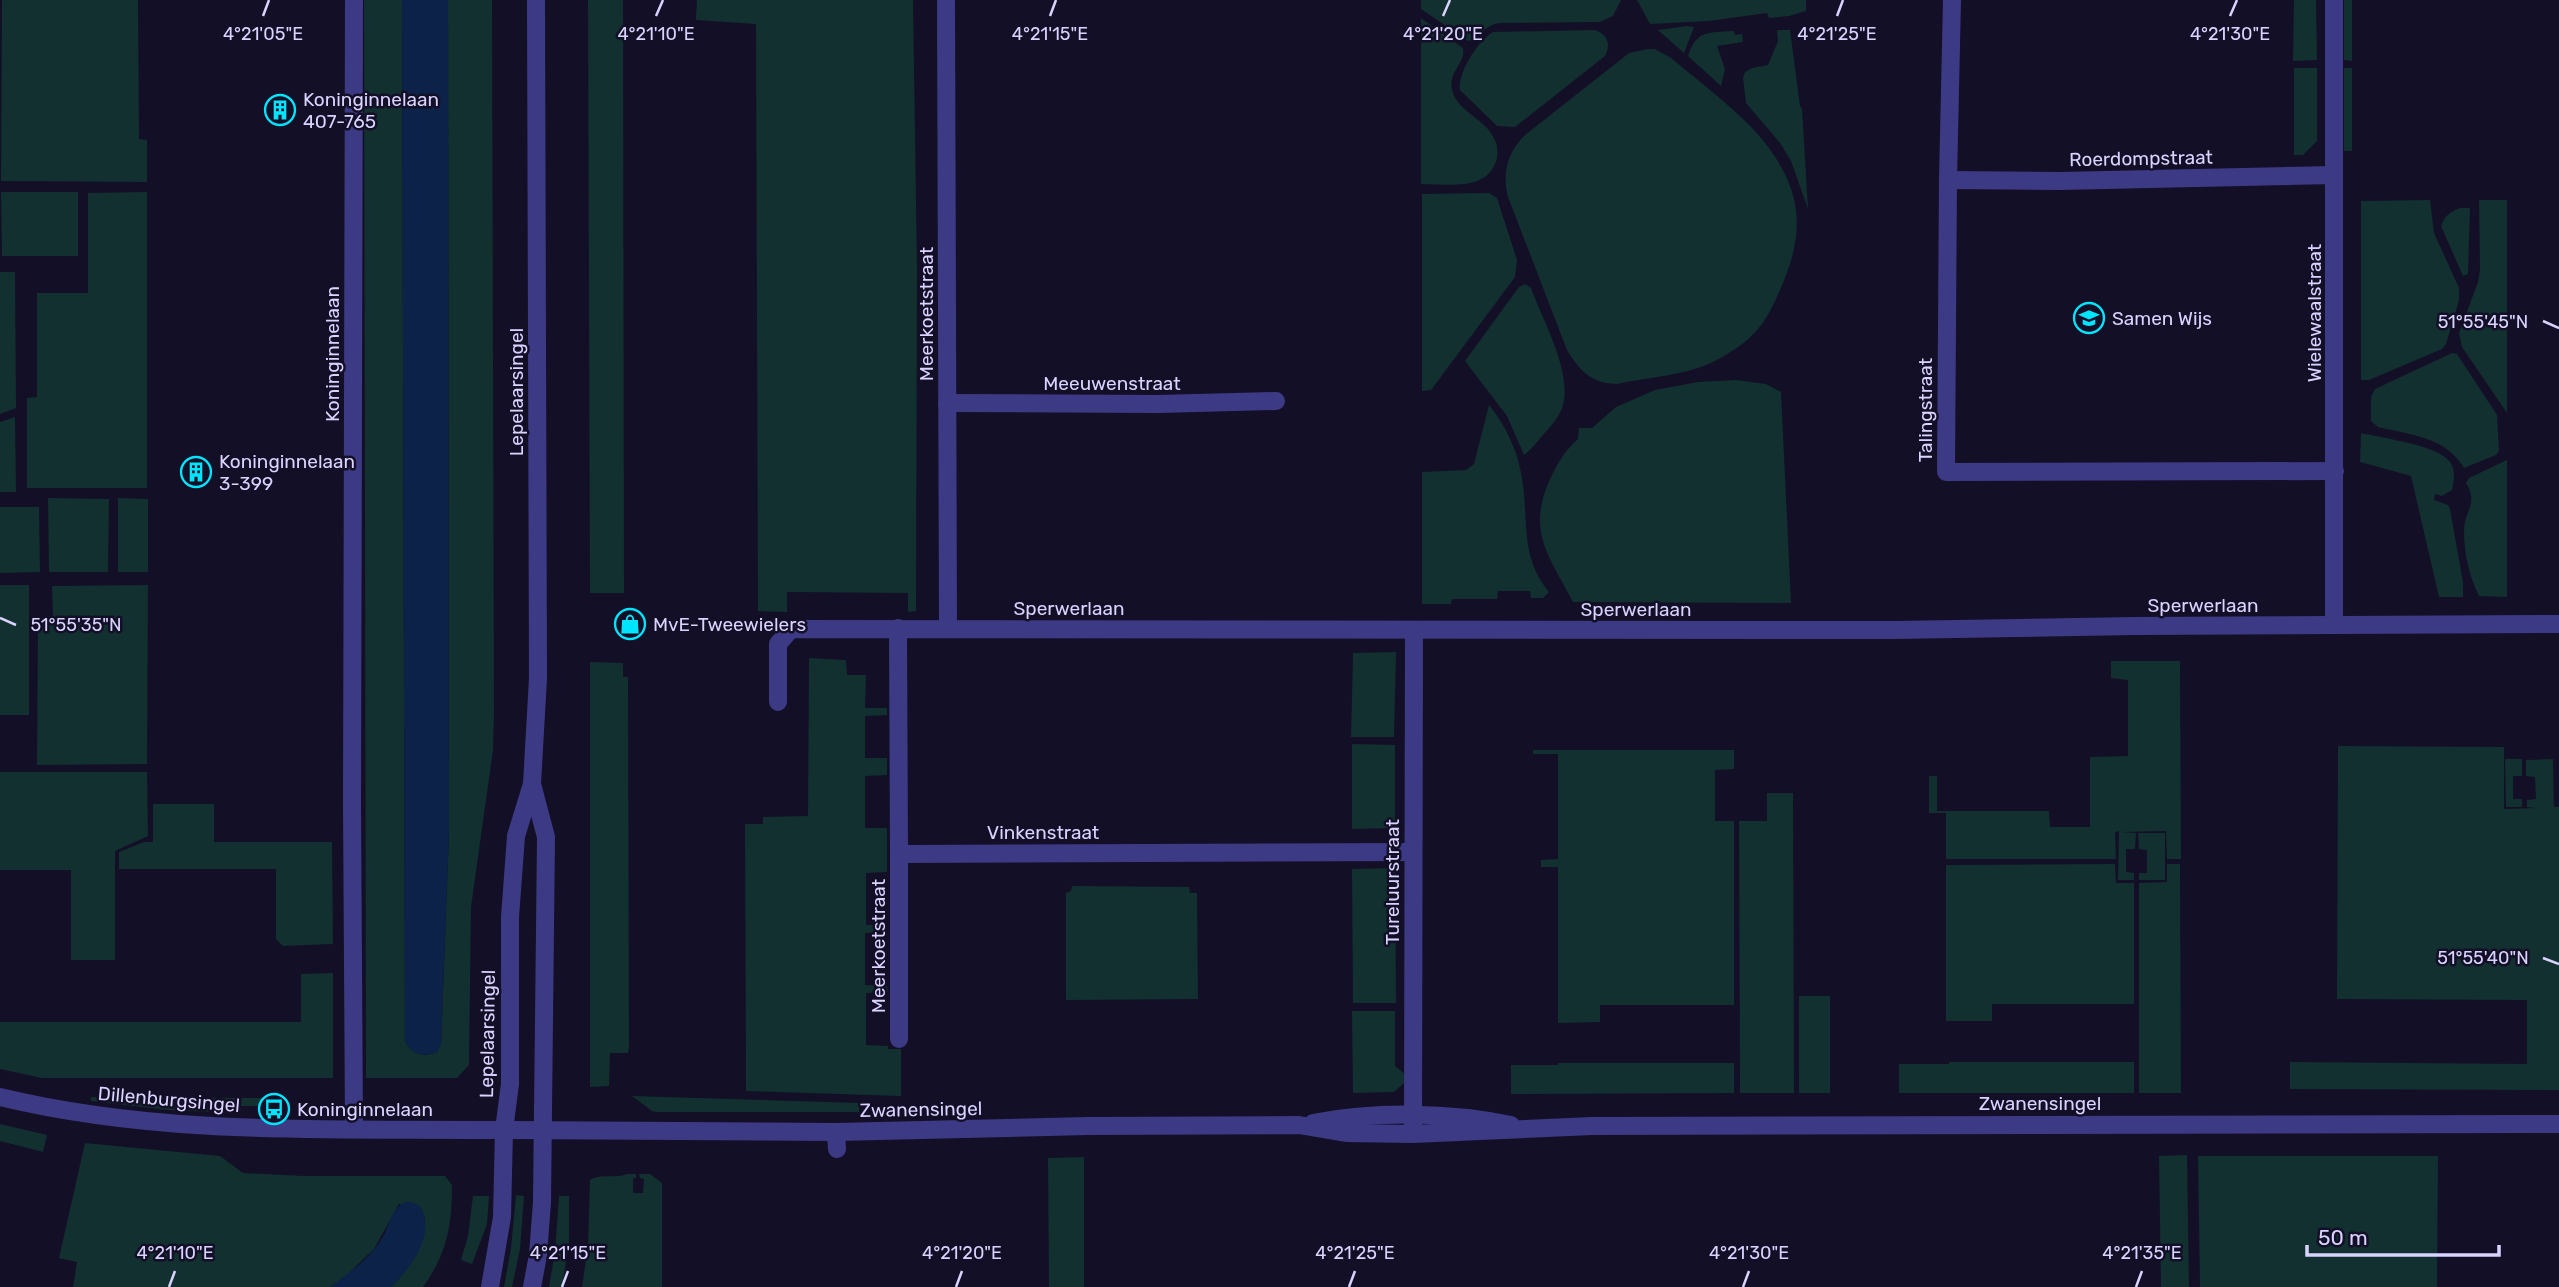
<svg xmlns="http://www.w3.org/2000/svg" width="2559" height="1287" font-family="Rubik,sans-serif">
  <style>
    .green { fill: #12302f }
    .water { fill: #0c2248 }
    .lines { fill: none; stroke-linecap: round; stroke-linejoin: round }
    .minor { stroke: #3d3a85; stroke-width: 18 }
    .tertiary { stroke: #3d3a85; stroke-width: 18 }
    .ticks { fill: none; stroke: #d9d4ff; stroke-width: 2.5 }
    .labels { text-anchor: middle; stroke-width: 5; stroke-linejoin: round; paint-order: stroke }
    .poi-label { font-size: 19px; fill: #d9d4ff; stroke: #130f26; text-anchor: start }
    .street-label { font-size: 19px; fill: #d9d4ff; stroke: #130f26 }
    .ticks-label { font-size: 18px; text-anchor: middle; fill: #d9d4ff; stroke: #130f26; stroke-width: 5; stroke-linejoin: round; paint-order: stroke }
  </style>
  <rect width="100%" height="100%" fill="#130f26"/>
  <g class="green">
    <path d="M2,0h136l1,139 8,1v42l-146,-1z"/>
    <path d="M364,0h38l3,1041c7,13 17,17 32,11l4,-8 8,-212 -1,-832h44l2,713 -1,37 -22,157 -2,158 -12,13h-91z"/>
    <path d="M588,0h35l1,593h-34z"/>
    <path d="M697,0h216l4,269 -1,342 -8,1v-19l-121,-1v20l-29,-1 -2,-587 -60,-4z"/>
    <path d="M1421,0h200l-8,16 -13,6 -100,1c-17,2 -20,16 -32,18l-47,-32z"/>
    <path d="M1637,0h169v11l-17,5 -20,2 -2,-5 -58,8 -59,3z"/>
    <path d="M2294,0h22l1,60 -24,1z"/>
    <path d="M2344,0h8v61l-8,-1z"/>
    <path d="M1421,18l42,30c3,16 -17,24 -10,45 6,16 24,24 34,35 8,9 12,19 10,30 -8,34 -50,26 -76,26z"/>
    <path d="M1687,26l7,1 -10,26 -26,-23z"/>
    <path d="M1595,30c13,5 16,14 10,26l-90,71 -18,-1 -37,-36c-3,-17 18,-49 33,-58z"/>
    <path d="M1777,30h13l10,76 2,3 6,100 -17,-48 -11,-18 -34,-40 -3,-25 2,-6 7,-4 16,-3 10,-24z"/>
    <path d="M1734,31l1,4 7,-1 1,8 -26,4 8,23 -4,17 -33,-30c9,-27 20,-23 46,-25z"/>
    <path d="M1648,49h7l16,9c32,27 74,57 98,90 32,44 35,81 16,130 -18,44 -27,60 -70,83 -30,15 -66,16 -98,23 -25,0 -38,-14 -50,-34l-59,-153c-6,-24 -1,-44 17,-62l104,-82z"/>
    <path d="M2294,68h23v73l-14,14h-9z"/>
    <rect x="2344" y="68" width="8" height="83"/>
    <path d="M1,192h77v64h-76z"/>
    <path d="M147,192v296h-120v-90l10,-1v-104h51v-100z"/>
    <path d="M1489,193l8,5 20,62 -2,17 -84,113 -9,1v-197z"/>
    <path d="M2430,200l4,33 25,55v12l-13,44 -4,5 -73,31h-8v-179z"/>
    <path d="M2479,200h28v213l-45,-66 -3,-14 19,-51 2,-12z"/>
    <path d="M2460,208h10l-2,66 -5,2 -22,-50c4,-11 9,-14 19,-18z"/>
    <path d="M0,272h15l1,136 -16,6z"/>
    <path d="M1525,284l6,4c12,33 43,87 31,120 -4,11 -12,19 -19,27 -6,7 -12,15 -19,20l-17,-39 -42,-55 54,-74z"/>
    <path d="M2452,353l5,1 40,61 2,36 -3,4 -32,13c-18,-31 -53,-33 -86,-41l-7,-6v-24l4,-8z"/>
    <path d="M1736,380l30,4 15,8 10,211 -218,-1c-22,-43 -46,-69 -25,-118 7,-17 16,-33 30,-45l1,-11h13l24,-21 39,-17 43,-8z"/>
    <path d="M1489,405c15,18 28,44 32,68 9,44 -3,81 28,119l-6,6h-12l-1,-7h-32l-1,8h-45l-1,5h-29v-132l44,-2 8,-6z"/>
    <path d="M15,417l1,75h-16v-70z"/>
    <path d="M2361,433c21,5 77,12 89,29 6,8 4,19 2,28l-10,6 -7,-2 -1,6 14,5 2,4 13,73v15h-24l-28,-121 -51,-14z"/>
    <path d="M2507,460v137l-28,-1c-10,-20 -15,-43 -15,-65 0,-21 15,-27 2,-48l3,-5z"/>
    <path d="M48,498l61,1 -1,73h-59z"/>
    <path d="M118,498l30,1v73h-30z"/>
    <path d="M0,507h39l1,65 -40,1z"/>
    <rect x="0" y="585" width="29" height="130"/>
    <path d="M148,585l-1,179 -110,1 1,-148 15,1 -1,-32z"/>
    <path d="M1396,652l-2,85h-43l2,-84z"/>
    <path d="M809,658l37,2 1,15h19l-1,33h22v7l-22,1v42h22v17l-22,1v52h22v44l-21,1v52h21v7l-22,1v52l22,1 1,6 -22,1v52l22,1v3h13v47l-155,-5 -1,-267h18v-7l45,-1z"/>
    <path d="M2111,661h69l1,198h-14l-1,-28 -45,1 15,1 -1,16h-9v23l8,1v7h-16l1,-49 -4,1 1,27h-170v-46h-17v-37h8v35h112l1,16h40v-70l38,-1v-76l-17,-2z"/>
    <path d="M590,662l33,1v14h5l1,371 -1,5h-18l-1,33 -19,1z"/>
    <path d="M1352,744l43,1v83l-43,1z"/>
    <path d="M2338,746l166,1v62l31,-1 -8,-1v-7l9,-1 -1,-22 -9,-1v-16l27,-1 1,48h5v283l-269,-1v-27l237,2v-64l-190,-1z"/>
    <path d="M1533,750h201v19l-19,1v51h19v184h-134v17l-42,1v-156h-17v-7l17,-1v-105h-25z"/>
    <path d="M2505,759h17v17h-9v23h9v8h-16z"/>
    <path d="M0,772h147l1,64 -33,15v109h-44v-90h-71z"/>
    <path d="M1767,793h26l1,300h-54l-1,-272h28z"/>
    <path d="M153,804h61v38h118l1,102 -50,2 -7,-7v-70h-157v-17l25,-10h9z"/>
    <path d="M2138,833h27v47h-26v-7h8v-23l-8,-1z"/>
    <path d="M2115,864l1,19h18v121h-142v17h-46v-156z"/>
    <path d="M2167,864h13l1,229h-42v-210l28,-1z"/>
    <path d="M1395,868l1,135h-43l-1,-134z"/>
    <path d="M1072,886l117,1 1,6h7l1,106 -132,1v-107l5,-2z"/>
    <path d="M333,973v105h-291l-42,-9v-47h301v-48z"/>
    <rect x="1799" y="996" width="31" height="97"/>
    <path d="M1352,1011h43v55l10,8v8l-11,10 -41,1z"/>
    <path d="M1949,1062h185v31h-235v-29h50z"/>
    <path d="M1558,1063h176v30l-223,1v-29h47z"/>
    <path d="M632,1096l227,7v9h-202l-5,-1z"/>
    <path d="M91,1097l175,1v8h-25l-1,7 -72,-3 -77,-9z"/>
    <path d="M0,1124l47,11 -4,17 -43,-11z"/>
    <path d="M85,1143l135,13 23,17 62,3h140l7,9c0,40 -5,69 -29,102h-32c20,-20 34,-41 34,-70l-26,-13 -25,45 -28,27 -16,11h-257l4,-25 -18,-4z"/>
    <path d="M2187,1155l2,132h-28l-2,-131z"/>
    <path d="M2198,1156h240l-1,131h-237z"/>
    <path d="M1084,1157v130h-35l-1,-129z"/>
    <path d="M627,1174h9v4h-3v15h10l1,-14 -4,-1 -1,-4h11l12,9v104h-80l6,-41 2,-66c11,-7 25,-1 37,-6z"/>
    <path d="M516,1195l8,1 -4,53 -8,38h-8l7,-39z"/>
    <path d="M473,1196h16l-2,28 -15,40 -11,-4 7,-24z"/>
    <path d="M559,1196h10v47l-7,44h-13l6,-36z"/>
  </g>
  <g class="water">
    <path d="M402,0h46l1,832 -8,212 -4,8c-14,5 -26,3 -32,-11z"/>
    <path d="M406,1202c8,0 14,2 17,10 10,28 -14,57 -32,75h-61c21,-15 43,-31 55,-54 5,-12 8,-26 21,-31z"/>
  </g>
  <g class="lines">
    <g class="minor">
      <path d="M946,0l2,628"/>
      <path d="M1952,0l-4,180 -2,292 389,-1"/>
      <path d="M1948,180l112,1 274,-6"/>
      <path d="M947,403l211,1 118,-3"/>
      <path d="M2334,625v-625"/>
      <path d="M898,628l1,226 513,-2"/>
      <path d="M778,702v-58l13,-15 1103,1 242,-4 423,-2"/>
      <path d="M899,854v185"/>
      <path d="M0,1097c165,40 335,31 504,33"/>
      <path d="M354,1128l-2,-325 2,-803"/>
      <path d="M1413,1130l1,-500"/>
      <path d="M836,1132l1,17"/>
    </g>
    <g class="tertiary">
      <path d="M1313,1123c61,-12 138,-11 198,2"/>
      <path d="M504,1130l332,2 252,-6 211,-1 47,8 67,1 179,-8 967,-2"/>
      <path d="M490,1287l12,-70 2,-87 6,-46v-167l6,-81 16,-52 6,-106 -2,-678"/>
      <path d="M532,1287l6,-32 4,-53 4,-365 -14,-53"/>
    </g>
  </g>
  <path class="ticks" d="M263,16l6,-16M656,16l7,-16M1050,16l6,-16M1443,16l7,-16M1837,16l6,-16M2230,16l7,-16M2543,321l16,7M0,618l16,7M2543,958l16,6M169,1287l6,-16M562,1287l6,-16M956,1287l6,-16M1349,1287l6,-16M1743,1287l6,-16M2136,1287l6,-16"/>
  <defs>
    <g id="building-ring" transform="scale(1.575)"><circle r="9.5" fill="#130f26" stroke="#00e5ff" stroke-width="1.5"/><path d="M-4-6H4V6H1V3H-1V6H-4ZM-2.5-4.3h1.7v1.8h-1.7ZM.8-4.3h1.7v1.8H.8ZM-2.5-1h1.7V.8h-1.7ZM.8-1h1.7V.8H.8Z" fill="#00e5ff"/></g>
    <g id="school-ring" transform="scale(1.575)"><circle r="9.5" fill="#130f26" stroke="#00e5ff" stroke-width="1.5"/><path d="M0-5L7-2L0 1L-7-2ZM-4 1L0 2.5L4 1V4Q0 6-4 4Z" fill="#00e5ff"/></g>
    <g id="shop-ring" transform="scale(1.575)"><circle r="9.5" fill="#130f26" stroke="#00e5ff" stroke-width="1.5"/><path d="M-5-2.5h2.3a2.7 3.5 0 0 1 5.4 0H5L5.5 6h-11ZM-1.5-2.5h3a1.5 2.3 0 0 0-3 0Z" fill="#00e5ff"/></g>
    <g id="bus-ring" transform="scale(1.575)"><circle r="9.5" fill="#130f26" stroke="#00e5ff" stroke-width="1.5"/><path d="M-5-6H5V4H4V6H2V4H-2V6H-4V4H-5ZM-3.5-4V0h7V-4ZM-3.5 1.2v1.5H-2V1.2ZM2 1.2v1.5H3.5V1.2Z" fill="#00e5ff"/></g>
  </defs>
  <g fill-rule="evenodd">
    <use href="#building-ring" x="280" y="110"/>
    <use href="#school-ring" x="2089" y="318"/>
    <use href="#building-ring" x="196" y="472"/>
    <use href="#shop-ring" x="630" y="624"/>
    <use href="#bus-ring" x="274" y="1109"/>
  </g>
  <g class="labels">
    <g class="poi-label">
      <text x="303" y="106">Koninginnelaan<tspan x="303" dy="22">407-765</tspan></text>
      <text x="2112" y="325">Samen Wijs</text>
      <text x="219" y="468">Koninginnelaan<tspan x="219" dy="22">3-399</tspan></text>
      <text x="653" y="631">MvE-Tweewielers</text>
      <text x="297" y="1116">Koninginnelaan</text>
    </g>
    <g class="street-label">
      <text transform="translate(2141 158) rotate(-1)" y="7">Roerdompstraat</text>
      <text transform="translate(2314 313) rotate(-90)" y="7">Wielewaalstraat</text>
      <text transform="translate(926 314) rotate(-90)" y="7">Meerkoetstraat</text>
      <text transform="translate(332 354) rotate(-90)" y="7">Koninginnelaan</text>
      <text x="1112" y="390">Meeuwenstraat</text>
      <text transform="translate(516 392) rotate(-90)" y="7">Lepelaarsingel</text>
      <text transform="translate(1925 410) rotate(-90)" y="7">Talingstraat</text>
      <text x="2203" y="612">Sperwerlaan</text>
      <text x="1069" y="615">Sperwerlaan</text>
      <text x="1636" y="616">Sperwerlaan</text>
      <text x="1043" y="839">Vinkenstraat</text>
      <text transform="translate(1392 882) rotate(-90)" y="7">Tureluurstraat</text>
      <text transform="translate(878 946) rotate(-90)" y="7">Meerkoetstraat</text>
      <text transform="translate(487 1034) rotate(-89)" y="7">Lepelaarsingel</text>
      <text transform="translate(169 1099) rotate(5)" y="7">Dillenburgsingel</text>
      <text x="2040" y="1110">Zwanensingel</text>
      <text transform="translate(921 1109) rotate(-1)" y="7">Zwanensingel</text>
    </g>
  </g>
  <g class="ticks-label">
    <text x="263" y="40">4°21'05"E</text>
    <text x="656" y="40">4°21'10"E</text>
    <text x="1050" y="40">4°21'15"E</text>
    <text x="1443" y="40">4°21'20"E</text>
    <text x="1837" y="40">4°21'25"E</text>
    <text x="2230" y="40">4°21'30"E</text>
    <text x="2483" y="328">51°55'45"N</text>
    <text x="76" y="631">51°55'35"N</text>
    <text x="2483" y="964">51°55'40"N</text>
    <text x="175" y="1259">4°21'10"E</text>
    <text x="568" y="1259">4°21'15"E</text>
    <text x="962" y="1259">4°21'20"E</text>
    <text x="1355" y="1259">4°21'25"E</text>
    <text x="1749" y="1259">4°21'30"E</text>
    <text x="2142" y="1259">4°21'35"E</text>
  </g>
  <path d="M2307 1245v10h192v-10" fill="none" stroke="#d9d4ff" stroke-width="3.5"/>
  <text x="2318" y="1245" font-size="21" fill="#d9d4ff" stroke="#130f26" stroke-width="5" paint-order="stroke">50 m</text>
</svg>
